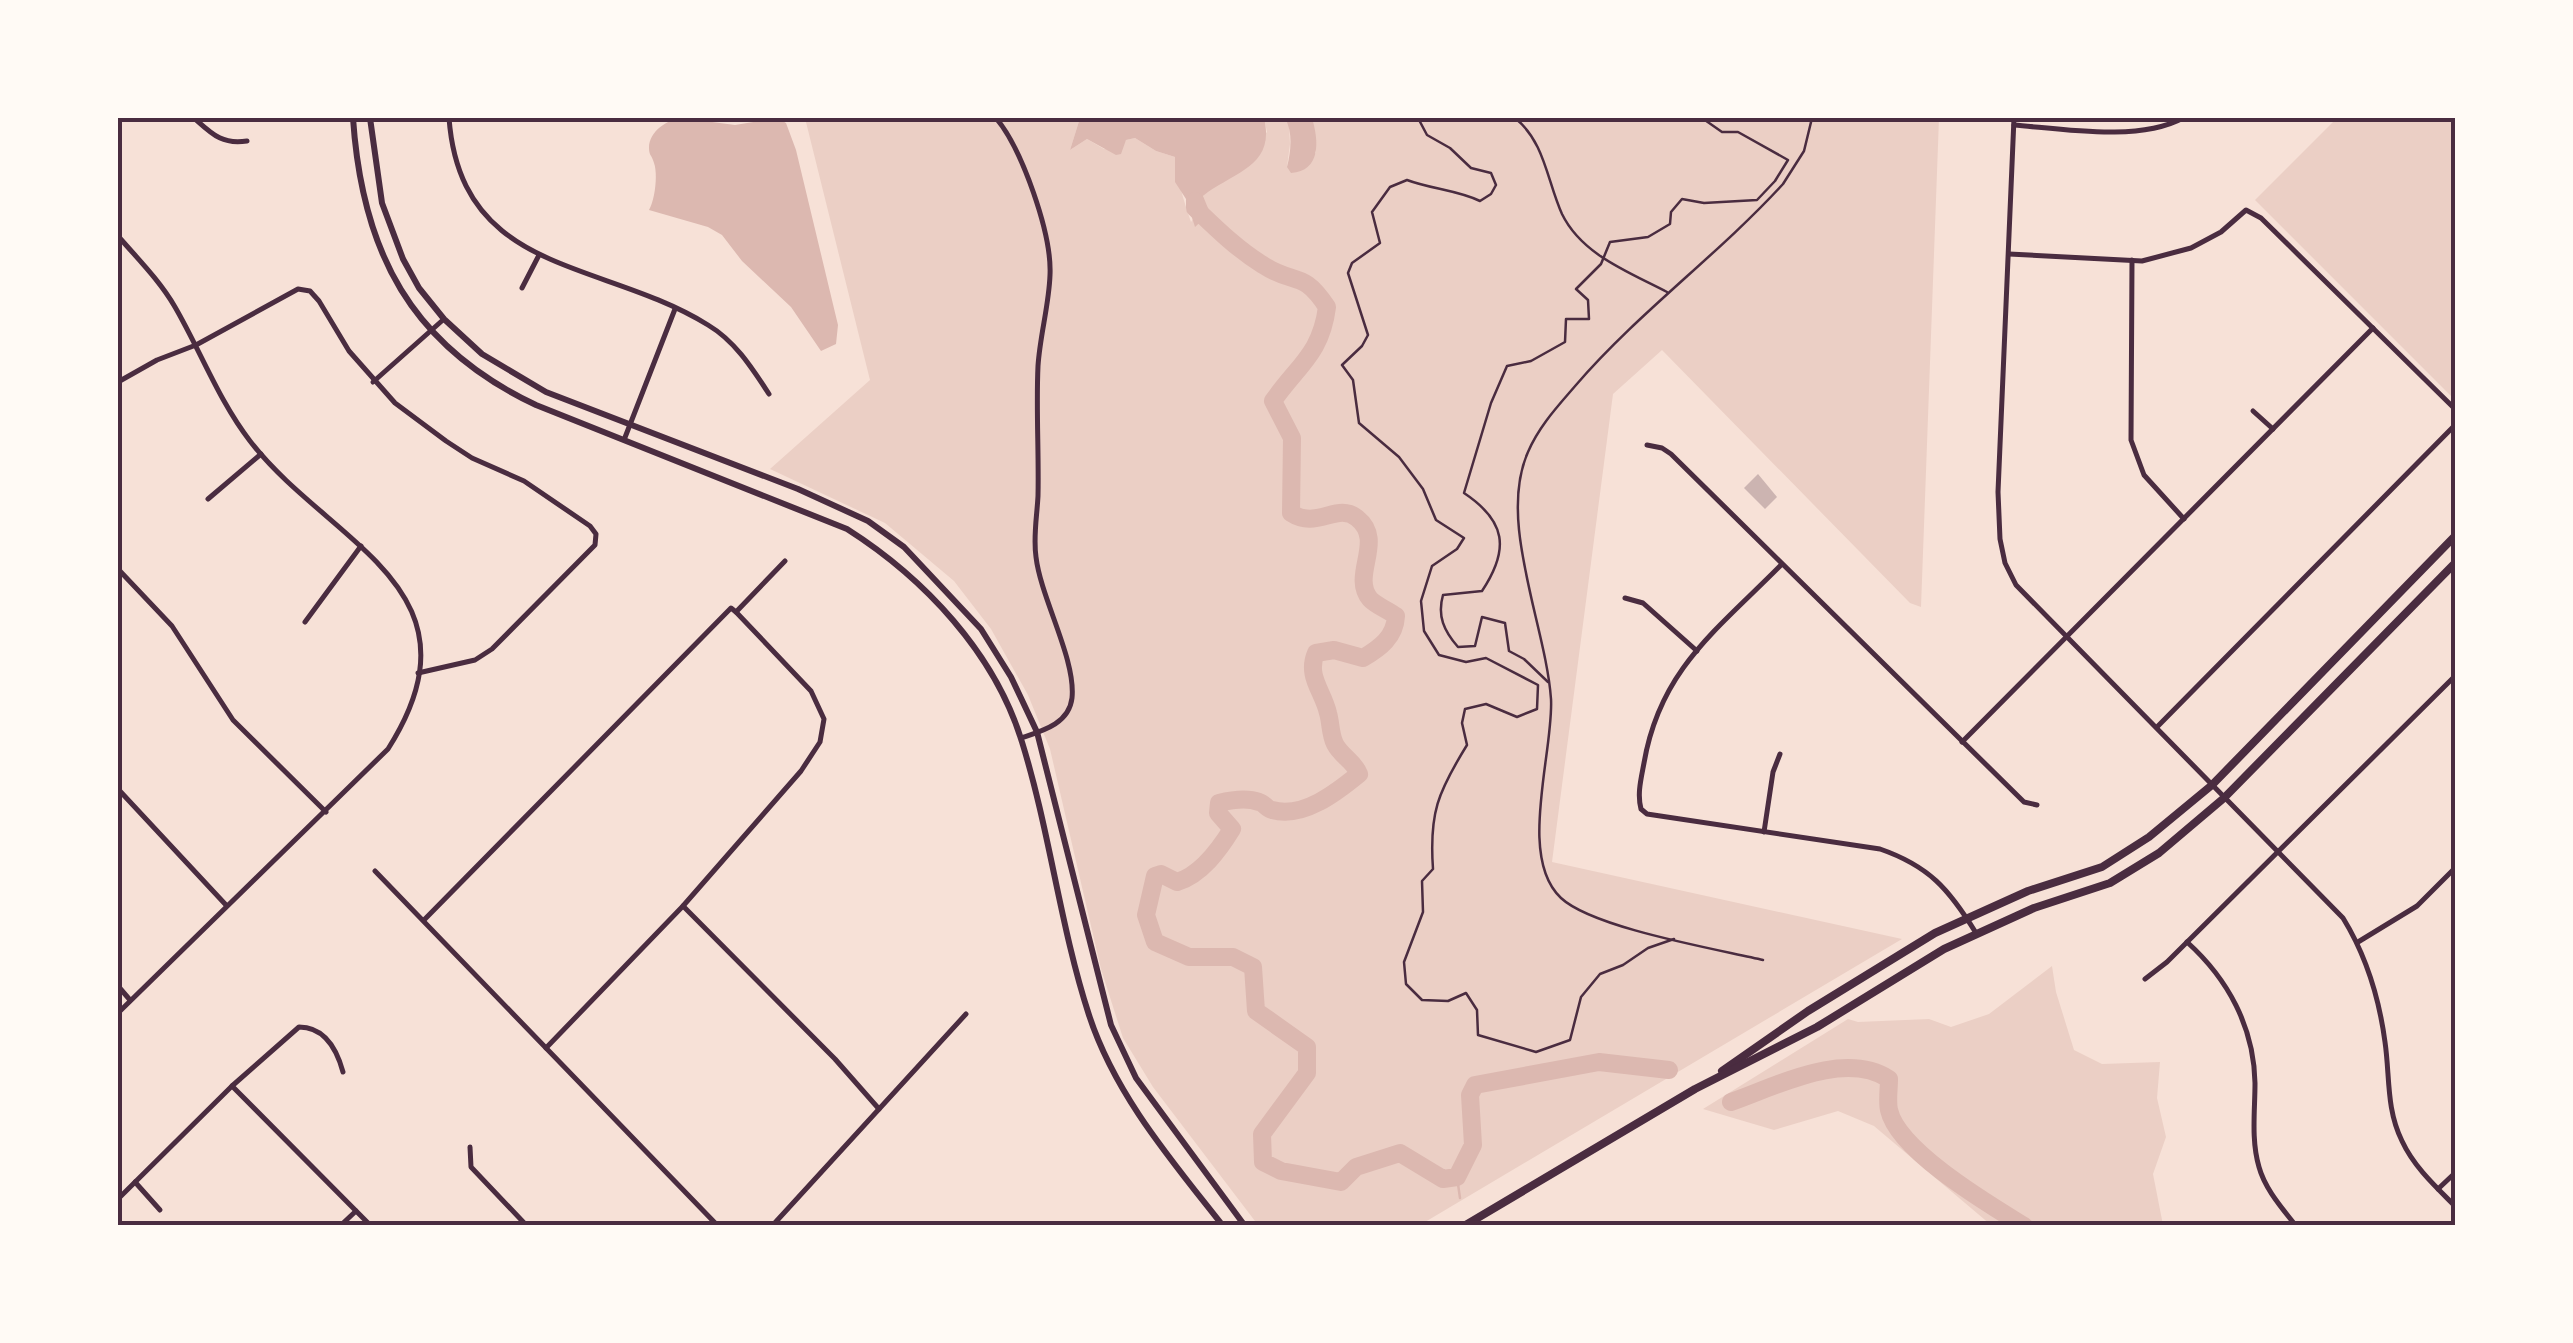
<svg xmlns="http://www.w3.org/2000/svg" width="2573" height="1343" font-family="'Asap Condensed',sans-serif">
  <style>
    .green { fill: #ebcfc5 }
    .water { fill: #dcb8b0 }
    .lines { fill: none; stroke-linecap: round; stroke-linejoin: round }
    .stream { stroke: #dcb8b0; stroke-width: 2.5 }
    .river { stroke: #dcb8b0; stroke-width: 18 }
    .building { fill: #ccb4b1 }
    .path { stroke: #4a2c40; stroke-width: 2.5 }
    .minor { stroke: #4a2c40; stroke-width: 5 }
    .tertiary { stroke: #4a2c40; stroke-width: 6 }
    .secondary { stroke: #4a2c40; stroke-width: 8 }
    .neatline { fill: none; stroke: #4a2c40; stroke-width: 4 }
  </style>
  <rect width="100%" height="100%" fill="#f7e1d7"/>
  <g class="green">
    <path d="M805,118h275l-10,32 17,-11 17,10 18,-2 4,-7 9,-2 21,13 19,6c3,24 8,42 16,65l13,-20 -1,-6 64,-64 -3,-14h21l4,7 1,19 -3,23 29,-14 -4,-35h627l-18,489 -11,-4 -248,-253 -49,44 -61,468 350,77 -482,286h-162l-105,-138 -30,-49 -22,-69 -51,-220 -22,-54 -37,-66 -37,-48 -69,-58 -115,-54 100,-89z"/>
    <path d="M2337,118h118v282l-200,-200z"/>
    <path d="M2052,966l4,26 18,58 28,14 58,-2 -3,36 9,39 -13,37 10,51h-172l-117,-99 -36,-15 -64,19 -71,-21 145,-90 10,3 71,-3 22,8 38,-13z"/>
  </g>
  <g class="water">
    <path d="M682,118l53,7 42,-7 9,5 10,27 42,175 -2,19 -15,7 -30,-44 -49,-46 -20,-26 -14,-8 -59,-17c6,-10 9,-36 5,-47 -2,-8 -5,-7 -5,-15 0,-17 19,-29 33,-30z"/>
    <path d="M1080,118h184c12,49 -31,54 -61,78l7,17 -15,14 -9,-28 -11,-17v-25l-19,-6 -21,-13 -9,2 -5,14 -5,1 -29,-16 -17,11z"/>
    <path d="M1285,118h27c7,23 9,53 -21,55l-4,-6c4,-16 6,-35 -2,-49z"/>
  </g>
  <g class="lines">
    <path class="stream" d="M1457,1177l3,21"/>
    <g class="river">
      <path d="M1195,201v7c22,21 42,41 68,57 32,21 39,4 64,42 -6,47 -29,58 -54,94l19,37 -1,75c26,17 46,-11 66,5 29,23 -7,57 13,81 5,6 18,11 26,17 -1,21 -16,32 -33,42l-29,-8 -18,3c-10,23 7,38 12,60 3,10 2,21 7,31 6,12 19,17 24,30 -22,18 -56,45 -87,36 -5,-1 -8,-7 -13,-8 -13,-5 -28,-2 -40,1l-1,10 14,16c-13,21 -31,46 -55,53l-16,-8 -6,2 -9,39 9,27 34,15h44l20,10 3,44 51,36v26l-45,61 1,28 18,9 60,11 15,-15 44,-14 43,26 14,-2 16,-32 -3,-50 5,-10 124,-23 70,8"/>
      <path d="M1731,1102c46,-16 113,-52 158,-23 0,10 -2,22 0,31 9,41 101,95 135,116"/>
    </g>
  </g>
  <path class="building" d="M1758,474l19,23 -12,12 -21,-21z"/>
  <g class="lines">
    <g class="path">
      <path d="M1418,118l9,17 23,13 21,20 20,5 5,12 -5,9 -11,7c-23,-11 -49,-12 -73,-21l-17,7 -18,25 8,31 -28,20 -4,10 20,62 -6,11 -20,19 11,15 6,43 40,34 24,32 13,31 28,18 -7,11 -25,17 -11,35 3,30 15,24 27,7 20,-4 52,27 -1,24 -20,8 -31,-13 -21,5 -3,14 5,22c-29,47 -38,68 -34,124l-11,12 1,31 -19,50 2,22 16,16 26,1 18,-8 11,17 1,25 58,17 34,-12 11,-43 19,-23 23,-9 25,-17 26,-9"/>
      <path d="M1515,118c30,24 32,63 47,96 20,41 67,58 105,78"/>
      <path d="M1548,682l-24,-23 -15,-8 -4,-28 -23,-6 -7,29 -17,1c-14,-16 -21,-31 -15,-52l39,-4c28,-42 24,-70 -18,-98l27,-90 16,-37 24,-5 34,-19 1,-23h23l-1,-19 -12,-11 25,-25 9,-22 38,-5 22,-13 1,-12 11,-13 22,4 53,-3 18,-19 13,-21 -50,-28h-16l-20,-14"/>
      <path d="M1763,960c-47,-11 -170,-32 -202,-62 -44,-41 -7,-147 -10,-199 -5,-73 -54,-178 -23,-247 11,-26 30,-46 48,-67 63,-73 142,-130 207,-201l21,-33 8,-33"/>
    </g>
    <g class="minor">
      <path d="M194,118c18,16 28,27 53,23"/>
      <path d="M449,118c12,158 153,141 259,207 27,16 44,43 61,69"/>
      <path d="M996,118c26,31 56,116 54,157 -1,30 -10,60 -12,91 -2,43 1,87 0,130 -1,20 -5,41 -2,61 5,42 40,102 36,141 -3,26 -30,33 -51,40"/>
      <path d="M2014,118l-16,374 2,47 5,24 11,22 327,333c24,39 36,79 42,124 5,34 1,67 17,99 12,26 34,46 54,66"/>
      <path d="M2014,125c49,4 125,17 169,-7"/>
      <path d="M118,236c20,23 42,45 57,71 25,43 44,94 75,134 79,103 240,147 138,308l-270,264"/>
      <path d="M2009,254l133,7 49,-13 30,-16 25,-22 15,8 195,192"/>
      <path d="M2132,260l-1,180 13,35 40,44"/>
      <path d="M522,288l17,-33"/>
      <path d="M118,382l39,-22 39,-15 102,-56 12,2 9,10 30,50 46,52 51,38 26,17 52,23 66,45 6,8 -1,11 -103,104 -17,11 -57,13"/>
      <path d="M373,382l71,-63"/>
      <path d="M2253,411l20,18"/>
      <path d="M624,440l51,-131"/>
      <path d="M1647,445l15,3 9,6 353,348 13,3"/>
      <path d="M208,499l53,-45"/>
      <path d="M1781,565c-63,64 -121,104 -137,198 -3,16 -7,31 -3,46l6,5 233,35c49,17 69,40 96,84"/>
      <path d="M118,569l54,57 61,94 93,92"/>
      <path d="M1625,598l18,5 54,48"/>
      <path d="M305,622l56,-76"/>
      <path d="M2158,726l298,-302"/>
      <path d="M1962,742l411,-414"/>
      <path d="M118,789l108,116"/>
      <path d="M1764,832l9,-60 7,-18"/>
      <path d="M375,871l343,355"/>
      <path d="M683,906l152,153 44,50"/>
      <path d="M424,920l307,-312 5,4 49,-51"/>
      <path d="M2187,942c41,37 67,85 68,141 0,28 -4,57 4,84 6,22 23,41 37,59"/>
      <path d="M2358,942l59,-36 39,-39"/>
      <path d="M2145,979l22,-17 289,-287"/>
      <path d="M118,986l12,14"/>
      <path d="M546,1048l137,-142 118,-135 19,-29 4,-23 -13,-28 -75,-79"/>
      <path d="M232,1086l139,140"/>
      <path d="M470,1147l1,20 56,59"/>
      <path d="M135,1182l25,28"/>
      <path d="M2438,1189l18,-17"/>
      <path d="M118,1199l114,-113 67,-59c26,0 38,23 44,45"/>
      <path d="M340,1226l16,-15"/>
      <path d="M772,1226l194,-212"/>
    </g>
    <g class="tertiary">
      <path d="M353,118c9,134 58,228 183,287l311,124c77,49 148,124 175,213 28,90 38,184 67,273 26,80 83,146 134,211"/>
      <path d="M370,118l12,85 21,56 16,29 25,31 38,35 64,38 252,97 70,32 36,26 77,82 30,48 26,55 74,293 25,53 109,148"/>
    </g>
    <g class="secondary">
      <path d="M1722,1071l86,-60 127,-78 93,-42 74,-24 47,-30 63,-52 244,-250"/>
      <path d="M1464,1226l231,-137 122,-62 127,-78 90,-41 76,-25 49,-30 65,-55 232,-236"/>
    </g>
  </g>
  <rect width="2573" height="1343" fill="none" stroke="#fffaf5" stroke-width="240"/>
  <rect x="120" y="120" width="2333" height="1103" class="neatline"/>
</svg>
